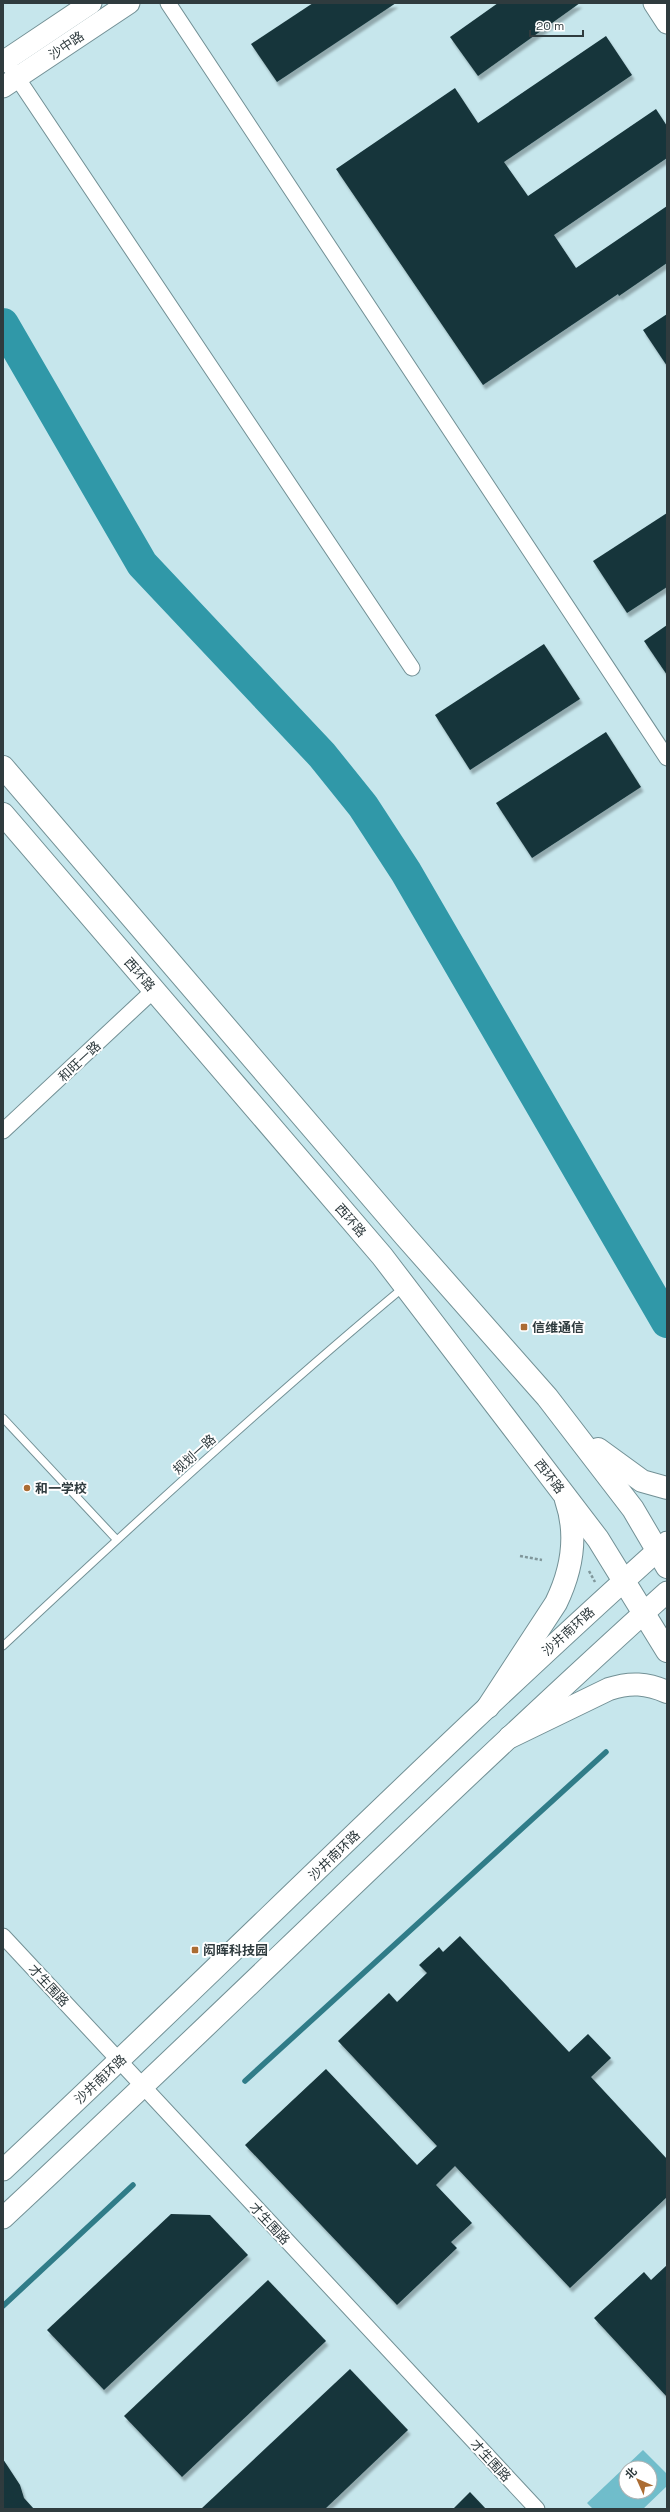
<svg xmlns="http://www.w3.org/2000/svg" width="670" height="2512" font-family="'Space Grotesk','Noto Sans SC',sans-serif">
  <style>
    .green { fill: #70bdcb; fill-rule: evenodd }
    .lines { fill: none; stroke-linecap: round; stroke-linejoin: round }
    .stream { stroke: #307c88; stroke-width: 5.5 }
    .river { stroke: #3098a8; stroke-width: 32 }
    .building { fill: #16353a; filter: url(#shadow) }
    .lane-casing { stroke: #729095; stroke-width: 9 }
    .street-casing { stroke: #729095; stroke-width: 17 }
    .secondary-casing { stroke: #729095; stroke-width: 23 }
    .primary-casing { stroke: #729095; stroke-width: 24 }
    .path { stroke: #80979b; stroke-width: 2.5; stroke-dasharray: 3 2; stroke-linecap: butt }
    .lane { stroke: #fff; stroke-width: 7 }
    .street { stroke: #fff; stroke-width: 15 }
    .secondary { stroke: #fff; stroke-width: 21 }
    .primary { stroke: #fff; stroke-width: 22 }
    .poi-dot { fill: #ab6c33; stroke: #fff; stroke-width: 1.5 }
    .labels { text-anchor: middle; stroke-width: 4; stroke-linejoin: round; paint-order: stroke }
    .street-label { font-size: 13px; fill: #2f3b3e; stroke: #fff }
    .poi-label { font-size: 13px; font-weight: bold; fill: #2f3b3e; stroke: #fff; text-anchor: start }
  </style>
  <defs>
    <filter id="shadow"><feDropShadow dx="2.5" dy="4.5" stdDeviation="1" flood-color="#0004"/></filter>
  </defs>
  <rect width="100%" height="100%" fill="#c6e6ec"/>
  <path class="green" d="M643,2450l24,24v12l-24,23h-50l-6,-6zM626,2468h24v24h-24z"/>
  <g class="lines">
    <g class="stream">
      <path d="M245,2081l361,-329"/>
      <path d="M3,2306l130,-121"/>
    </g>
    <path class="river" d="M3,324l139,240 180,191 41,51 43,66 261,450"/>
  </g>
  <g class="building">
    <path d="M313,3h83l-119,79 -26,-38z"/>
    <path d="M498,3h82l-102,73 -28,-39z"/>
    <path d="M606,36l26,39 -128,87 24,34 128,-87 11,17v32l-113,77 22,33 91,-62v57l-48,33 -1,-2 -135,91 -147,-216 119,-81 23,35z"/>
    <path d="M667,314v52l-24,-36z"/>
    <path d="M667,513v74l-40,26 -34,-52z"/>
    <path d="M667,625v50l-23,-34z"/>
    <path d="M544,644l36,55 -110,71 -35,-55z"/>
    <path d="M606,732l35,55 -109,71 -36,-55z"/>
    <path d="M460,1936l109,116 19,-18 23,24 -20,19 76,82v38l-97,91 -115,-122 -19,19 36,38 -21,19 6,6 -60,57 -152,-160 81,-76 91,96 20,-19 -99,-105 51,-48 8,9 30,-29 -8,-8 20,-18 4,5z"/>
    <path d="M171,2214l39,1 38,40 -144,135 -57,-60z"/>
    <path d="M667,2265v132l-73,-79 50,-46 7,8z"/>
    <path d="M268,2280l58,61 -144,136 -58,-61z"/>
    <path d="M350,2369l58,61 -83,79h-124z"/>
    <path d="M3,2459l17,26 4,13 10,11h-31z"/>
    <path d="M470,2492l16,17h-33z"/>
  </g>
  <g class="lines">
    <g class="lane-casing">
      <g id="lane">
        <path d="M3,1418l113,121"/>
        <path d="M3,1646c131,-123 263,-244 401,-359"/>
      </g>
    </g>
    <g class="street-casing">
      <g id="street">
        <path d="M168,3l499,755"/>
        <path d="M12,70l400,598"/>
        <path d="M3,1131l151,-141"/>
        <path d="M3,1936l534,573"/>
      </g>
    </g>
    <g class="secondary-casing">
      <g id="secondary">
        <path d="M654,3l13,20"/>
        <path d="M3,62l88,-59"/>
        <path d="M3,87l126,-84"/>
        <path d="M3,2170c223,-208 437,-425 664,-628"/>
        <path d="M3,2218c223,-207 438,-422 664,-626"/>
      </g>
    </g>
    <g class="primary-casing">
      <g id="primary">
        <path d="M3,767l402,469 142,161 86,112 34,58"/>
        <path d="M3,814l379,442 216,283 69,112"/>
        <path d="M598,1449l44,32 25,7"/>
        <path d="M488,1707l68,-104c16,-33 22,-68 10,-103"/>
        <path d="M510,1737l99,-48c21,-7 38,-6 58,3"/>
      </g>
    </g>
    <g class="path">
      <path d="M520,1556l22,4"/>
      <path d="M589,1571l6,11"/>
    </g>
    <use href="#lane" class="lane"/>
    <use href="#street" class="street"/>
    <use href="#secondary" class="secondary"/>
    <use href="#primary" class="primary"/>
  </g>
  <g class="poi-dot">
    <rect x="520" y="1323" width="8" height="8" rx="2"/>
    <circle cx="27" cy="1488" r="4"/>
    <rect x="191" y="1946" width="8" height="8" rx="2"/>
  </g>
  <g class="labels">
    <g class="street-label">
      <text transform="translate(66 45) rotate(-34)" y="5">沙中路</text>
      <text transform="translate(140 974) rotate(49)" y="5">西环路</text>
      <text transform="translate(79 1061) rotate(-43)" y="5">和旺一路</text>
      <text transform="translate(351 1220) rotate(49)" y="5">西环路</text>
      <text transform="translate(194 1454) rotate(-42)" y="5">规划一路</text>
      <text transform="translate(550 1476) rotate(52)" y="5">西环路</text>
      <text transform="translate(568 1631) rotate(-42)" y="5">沙井南环路</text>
      <text transform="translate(334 1855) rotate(-44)" y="5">沙井南环路</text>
      <text transform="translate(49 1985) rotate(47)" y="5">才生围路</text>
      <text transform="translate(100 2079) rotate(-43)" y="5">沙井南环路</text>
      <text transform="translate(270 2223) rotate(47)" y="5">才生围路</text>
      <text transform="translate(491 2460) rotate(47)" y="5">才生围路</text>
    </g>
    <g class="poi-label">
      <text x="532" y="1332">信维通信</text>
      <text x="35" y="1493">和一学校</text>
      <text x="203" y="1955">闳晖科技园</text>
    </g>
  </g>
  <rect width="670" height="2512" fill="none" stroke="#2f3b3e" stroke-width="8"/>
  <g transform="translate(638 2480) rotate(315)"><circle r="19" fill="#ffffff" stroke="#acb1b2"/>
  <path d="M0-3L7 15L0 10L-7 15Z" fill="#ab6c33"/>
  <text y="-6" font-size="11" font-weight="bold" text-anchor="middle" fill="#2f3b3e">北</text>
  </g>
  <path d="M530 30v6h53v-6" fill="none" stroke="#2f3b3e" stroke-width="2"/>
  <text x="536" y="30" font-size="12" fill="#2f3b3e" stroke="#ffffff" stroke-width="3" paint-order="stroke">20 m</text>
</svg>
